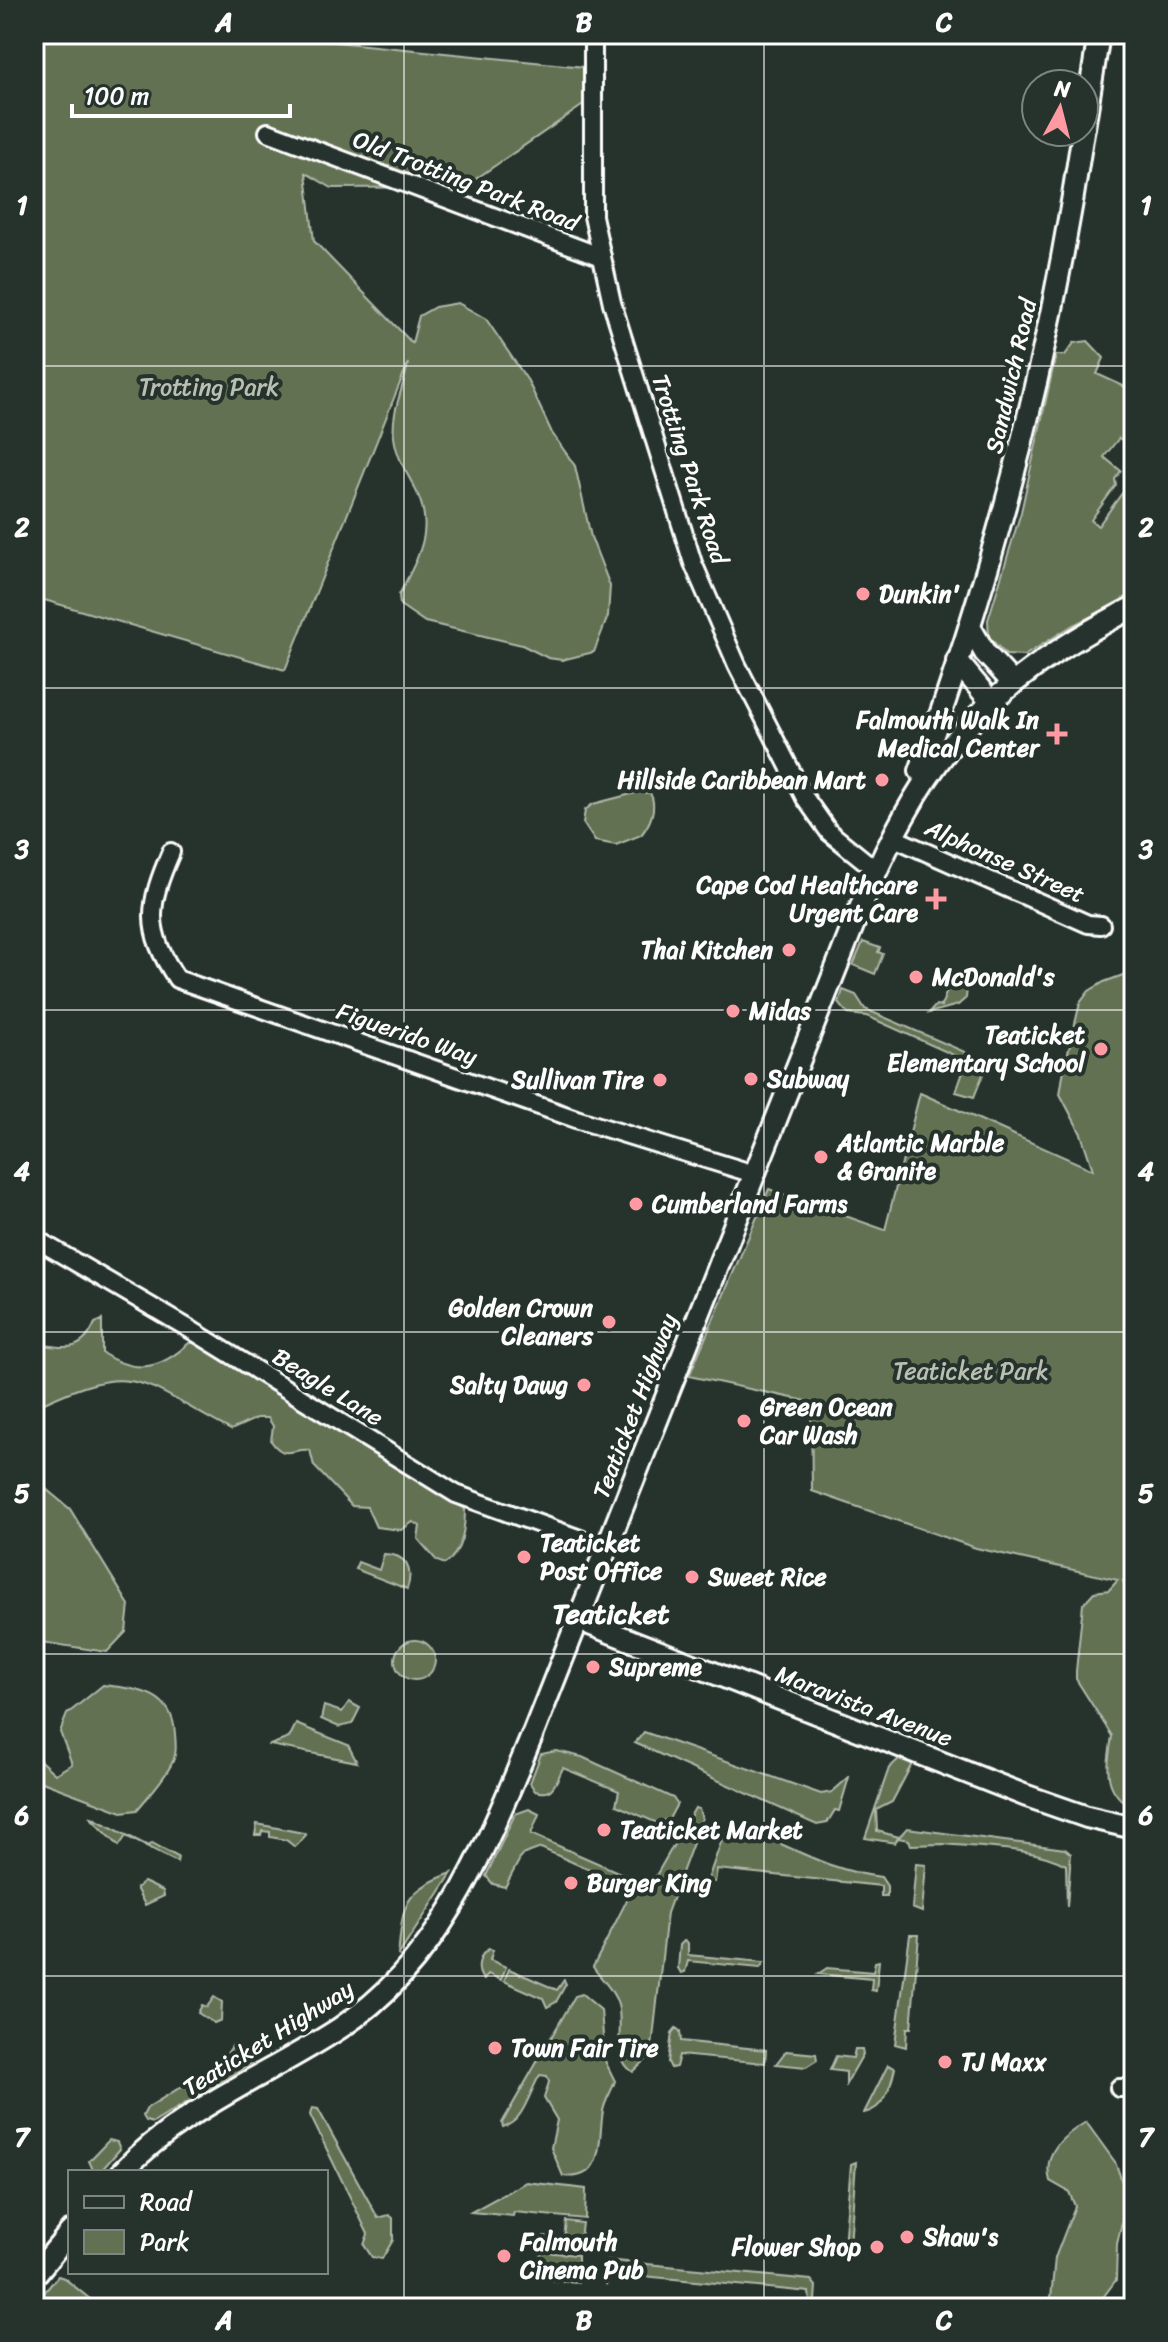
<svg xmlns="http://www.w3.org/2000/svg" width="1168" height="2342" font-family="Sriracha,sans-serif">
  <style>
    .green { fill: #637153; stroke: #b1b8a9; stroke-width: 2 }
    .lines { fill: none; stroke-linecap: round; stroke-linejoin: round }
    .minor-casing { stroke: #fff; stroke-width: 22 }
    .major-casing { stroke: #fff; stroke-width: 26 }
    .minor { stroke: #26332d; stroke-width: 16 }
    .major { stroke: #26332d; stroke-width: 20 }
    .grid { fill: none; stroke: #fff; stroke-width: 2; stroke-opacity: 0.55 }
    .poi-dot { fill: #ff9aa2; stroke: #26332d; stroke-width: 3 }
    .labels { text-anchor: middle; stroke-width: 8; stroke-linejoin: round; paint-order: stroke }
    .street-label { font-size: 24px; fill: #fff; stroke: #26332d }
    .park-label { font-size: 24px; fill: #b9bfb2; stroke: #26332d }
    .poi-label { font-size: 24px; font-weight: bold; fill: #fff; stroke: #26332d; text-anchor: start }
    .quarter-label { font-size: 28px; font-weight: bold; fill: #fff; stroke: #26332d }
    .neatline { fill: none; stroke: #fff; stroke-width: 3 }
    .grid-label { font-size: 26px; text-anchor: middle; font-weight: bold; fill: #fff }
  </style>
  <rect width="100%" height="100%" fill="#26332d"/>
  <filter id="ink" filterUnits="userSpaceOnUse"><feTurbulence type="fractalNoise" baseFrequency=".0125" numOctaves="2"/><feDisplacementMap in="SourceGraphic" scale="16" xChannelSelector="R" yChannelSelector="G"/><feConvolveMatrix kernelMatrix="1 2 1 2 8 2 1 2 1" color-interpolation-filters="sRGB"/></filter>
  <g filter="url(#ink)">
    <g class="green">
      <path d="M34,34h222l338,34 -5,33 -125,86 -132,1 -26,-15 8,68 98,102 7,-27 16,-9 23,-4 28,16 42,62 24,52 23,33 16,71 19,49 -2,30 -14,36 -32,8 -14,-2 -26,-13 -97,-23 -25,-17 -1,-10c20,-40 39,-68 13,-112 -8,-15 -16,-29 -18,-46 -3,-27 10,-49 14,-74l-123,307 -251,-73z"/>
      <path d="M1088,341l16,17 -7,16 37,17v47l-5,7 -10,-7 -15,19 17,14 -6,8 1,6 -25,35 7,6 25,-34 8,-1 3,-4v108l-61,30 -49,31 -18,-1 -17,-18 -1,-17 33,-108 35,-157h9l9,-12z"/>
      <path d="M639,792l11,1c8,14 0,31 -9,42l-25,10 -21,-4 -12,-18 2,-13 8,-6z"/>
      <path d="M863,942l17,6 -2,4 5,2 -8,20 -22,-9z"/>
      <path d="M1134,971v612l-11,-2 5,13 -2,20 8,1v194c-32,-18 -27,-41 -22,-73l-36,-57v-8l7,-67 11,-12 15,-2 9,-10 -142,-32 -164,-57 -1,-89 -122,-26 80,-187 116,41 35,-137 173,77 -12,-36 -21,-40 4,-25 16,-66 9,-12 15,-9z"/>
      <path d="M952,978l15,10 -1,10 -8,7 -29,8 7,-8 5,1z"/>
      <path d="M843,990l13,5 9,14 123,53 -14,35 -18,-5 11,-31 -100,-45 -19,-2 -9,-11z"/>
      <path d="M102,1320v33c34,22 59,16 87,-10h12l264,166c0,21 -3,43 -20,55l-8,-3 -19,-22 2,-13 -7,-4 -12,8 -25,-3 -9,-20 -15,-1 -38,-40 -4,-16c-18,-2 -25,11 -39,-9l2,-15 -5,-8h-11l-26,12c-92,-48 -93,-72 -197,-22v-64c31,3 47,11 61,-21z"/>
      <path d="M34,1479l36,30 59,96 -3,27 -19,20 -73,-11z"/>
      <path d="M384,1554c22,0 30,15 23,35l-52,-20 3,-7 21,8z"/>
      <circle cx="415" cy="1660" r="20"/>
      <path d="M103,1685c36,4 70,7 72,49 1,11 2,21 -4,31 -8,16 -23,31 -34,45l-15,2 -88,-33v-24l21,19 17,-10 -12,-32 7,-18z"/>
      <path d="M349,1702l11,6 -8,16 -13,3 -18,-8 3,-13 18,6z"/>
      <path d="M296,1724l52,21 9,17 -87,-17 19,-7z"/>
      <path d="M644,1732l177,62 11,-2 17,-15 -10,34 -4,-1 -8,13 -10,2 -182,-82z"/>
      <path d="M556,1751l26,6 91,41 4,6 -8,15 -12,4 -41,-18 3,-14 -56,-23c-7,13 -9,29 -28,23l-5,-8 11,-29z"/>
      <path d="M900,1758l14,2 -22,42 -16,8 1,21 22,6 8,-9 158,21 6,5 -4,53 -1,-42c-33,-18 -82,-17 -123,-21l-32,1 -2,-5 -11,-2 -3,5 -30,-5 24,-70z"/>
      <path d="M695,1808l4,1 3,10 -35,94 -15,134 -4,11 -15,14c-22,-14 -9,-45 -15,-67 -4,-15 -17,-26 -25,-38l35,-69 -3,-12 -84,-38 -19,7 -17,32 -12,-3 -7,-8 29,-62 14,-5 10,5 -8,20 119,52z"/>
      <path d="M89,1816l59,30 4,-3 26,14 -1,5 -51,-26 -7,10z"/>
      <path d="M257,1824l46,9 3,2 -11,12 -9,-7 -16,-3v-5l-8,-1 -1,4h-6z"/>
      <path d="M738,1827c52,17 85,43 143,50l6,9v10h-6v-10l-164,-17 -2,13h-8l17,-48z"/>
      <path d="M916,1864l10,1 -4,47 -10,-4z"/>
      <path d="M452,1873l-54,83c5,-47 2,-65 54,-83z"/>
      <path d="M144,1882l19,9 1,5 -19,9 -9,-17z"/>
      <path d="M910,1935h9l-8,93h-4l-1,19 -11,-3z"/>
      <path d="M684,1941l4,2v12l76,7 -4,6 -72,-7 -3,11 -4,1 -3,-5 2,-23z"/>
      <path d="M489,1949l4,1 -3,10 16,7 -5,13 -13,-6 -4,6c-9,-9 -6,-25 5,-31z"/>
      <path d="M879,1961l-3,30 -5,-1 1,-11 -54,-5 9,-6 46,4 2,-10z"/>
      <path d="M509,1969l48,21 7,-10 2,4 -10,18 -9,5 -4,-9 -39,-17z"/>
      <path d="M582,1994l19,16 4,51 10,20c-3,10 -10,19 -12,30 -5,29 2,71 -40,65l-12,-28 6,-28 -13,-22 5,-16 -2,-6 -7,-1c-11,17 -16,47 -37,52l-1,-4 73,-127z"/>
      <path d="M214,1997l8,5 -1,18 -7,3 -16,-10 4,-8 5,2z"/>
      <path d="M676,2028l4,3 1,10 85,9 -1,13 -86,-8 -3,12 -5,1 -3,-6 4,-29z"/>
      <path d="M233,2045l20,17 -100,61 -7,-2 -3,-5 4,-8 74,-46z"/>
      <path d="M855,2049h7l1,5 -17,30v-12l-16,-2 6,-14 17,2z"/>
      <path d="M786,2051l30,3 1,6 -11,7 -30,-3z"/>
      <path d="M888,2065l7,3c-4,18 -10,41 -31,45z"/>
      <path d="M312,2108l6,1 60,109 11,-3 4,3v22l-11,19 -10,-2 -8,-12 4,-11 -58,-119z"/>
      <path d="M1086,2122l29,40 13,35 -11,47 -1,36 -21,28h-45l5,-50 20,-52 -6,-14 -19,-11c-8,-29 14,-46 36,-59z"/>
      <path d="M109,2140l8,2 3,7 -20,23h-6l-5,-11z"/>
      <path d="M856,2162l-7,98 -6,-3 8,-93z"/>
      <path d="M526,2182l60,7 -1,30 -71,-7 -1,4 -42,-4z"/>
      <path d="M566,2221l16,2 -3,24 -36,-4 1,-7 20,2z"/>
      <path d="M542,2252l36,3v27l-41,-3z"/>
      <path d="M606,2260l205,20 5,6 -1,15 -5,2 -1,-11 -197,-19 -6,12z"/>
      <path d="M58,2276l6,2 37,30h-45l-13,-14z"/>
    </g>
    <g class="lines">
      <g class="minor-casing">
        <g id="minor">
          <path d="M593,34v182l19,87 81,260 44,102 68,133 24,34 47,38"/>
          <path d="M268,132l334,125"/>
          <path d="M892,837l196,87 13,1"/>
          <path d="M171,852c-23,53 -27,78 6,127l399,140 178,55"/>
          <path d="M34,1238l159,93 263,163 152,55"/>
          <path d="M1119,2088h15"/>
        </g>
      </g>
      <g class="major-casing">
        <g id="major">
          <path d="M1084,128l15,-94"/>
          <path d="M970,627l15,26 27,29"/>
          <path d="M957,661l34,41"/>
          <path d="M920,771c77,-208 131,-420 163,-639"/>
          <path d="M579,1620l445,175 63,22 47,11"/>
          <path d="M122,2172c60,-64 145,-96 218,-144 104,-68 148,-187 194,-297l320,-808c66,-161 123,-235 280,-316"/>
          <path d="M34,2276l36,-44"/>
        </g>
      </g>
      <use href="#minor" class="minor"/>
      <use href="#major" class="major"/>
    </g>
  </g>
  <path class="grid" d="M404,34v2274M764,34v2274M34,366h1100M34,688h1100M34,1010h1100M34,1332h1100M34,1654h1100M34,1976h1100"/>
  <g class="poi-dot">
    <circle cx="863" cy="594" r="8"/>
    <path d="M1053 722h8v8h8v8h-8v8h-8v-8h-8v-8h8z"/>
    <circle cx="882" cy="780" r="8"/>
    <path d="M932 887h8v8h8v8h-8v8h-8v-8h-8v-8h8z"/>
    <circle cx="789" cy="950" r="8"/>
    <circle cx="916" cy="977" r="8"/>
    <circle cx="733" cy="1011" r="8"/>
    <circle cx="1101" cy="1049" r="8"/>
    <circle cx="751" cy="1079" r="8"/>
    <circle cx="660" cy="1080" r="8"/>
    <circle cx="821" cy="1157" r="8"/>
    <circle cx="636" cy="1204" r="8"/>
    <circle cx="609" cy="1322" r="8"/>
    <circle cx="584" cy="1385" r="8"/>
    <circle cx="744" cy="1421" r="8"/>
    <circle cx="524" cy="1557" r="8"/>
    <circle cx="692" cy="1577" r="8"/>
    <circle cx="593" cy="1667" r="8"/>
    <circle cx="604" cy="1830" r="8"/>
    <circle cx="571" cy="1883" r="8"/>
    <circle cx="495" cy="2048" r="8"/>
    <circle cx="945" cy="2062" r="8"/>
    <circle cx="907" cy="2237" r="8"/>
    <circle cx="877" cy="2247" r="8"/>
    <circle cx="504" cy="2256" r="8"/>
  </g>
  <g class="labels">
    <g class="street-label">
      <text transform="translate(466 181) rotate(21)" y="8">Old Trotting Park Road</text>
      <text transform="translate(1011 376) rotate(-77)" y="8">Sandwich Road</text>
      <text transform="translate(690 469) rotate(72)" y="8">Trotting Park Road</text>
      <text transform="translate(1005 861) rotate(24)" y="8">Alphonse Street</text>
      <text transform="translate(407 1034) rotate(19)" y="8">Figuerido Way</text>
      <text transform="translate(328 1387) rotate(32)" y="8">Beagle Lane</text>
      <text transform="translate(635 1406) rotate(-69)" y="8">Teaticket Highway</text>
      <text transform="translate(864 1706) rotate(21)" y="8">Maravista Avenue</text>
      <text transform="translate(268 2038) rotate(-32)" y="8">Teaticket Highway</text>
    </g>
    <g class="park-label">
      <text x="209" y="395">Trotting Park</text>
      <text x="971" y="1379">Teaticket Park</text>
    </g>
    <g class="poi-label">
      <text x="879" y="602">Dunkin'</text>
      <text x="1039" y="728" text-anchor="end">Falmouth Walk In<tspan x="1039" dy="28">Medical Center</tspan></text>
      <text x="866" y="788" text-anchor="end">Hillside Caribbean Mart</text>
      <text x="918" y="893" text-anchor="end">Cape Cod Healthcare<tspan x="918" dy="28">Urgent Care</tspan></text>
      <text x="773" y="958" text-anchor="end">Thai Kitchen</text>
      <text x="932" y="985">McDonald's</text>
      <text x="749" y="1019">Midas</text>
      <text x="1085" y="1043" text-anchor="end">Teaticket<tspan x="1085" dy="28">Elementary School</tspan></text>
      <text x="767" y="1087">Subway</text>
      <text x="644" y="1088" text-anchor="end">Sullivan Tire</text>
      <text x="837" y="1151">Atlantic Marble<tspan x="837" dy="28">&amp; Granite</tspan></text>
      <text x="652" y="1212">Cumberland Farms</text>
      <text x="593" y="1316" text-anchor="end">Golden Crown<tspan x="593" dy="28">Cleaners</tspan></text>
      <text x="568" y="1393" text-anchor="end">Salty Dawg</text>
      <text x="760" y="1415">Green Ocean<tspan x="760" dy="28">Car Wash</tspan></text>
      <text x="540" y="1551">Teaticket<tspan x="540" dy="28">Post Office</tspan></text>
      <text x="708" y="1585">Sweet Rice</text>
      <text x="609" y="1675">Supreme</text>
      <text x="620" y="1838">Teaticket Market</text>
      <text x="587" y="1891">Burger King</text>
      <text x="511" y="2056">Town Fair Tire</text>
      <text x="961" y="2070">TJ Maxx</text>
      <text x="923" y="2245">Shaw's</text>
      <text x="520" y="2250">Falmouth<tspan x="520" dy="28">Cinema Pub</tspan></text>
      <text x="861" y="2255" text-anchor="end">Flower Shop</text>
    </g>
    <g class="quarter-label">
      <text x="611" y="1623">Teaticket</text>
    </g>
  </g>
  <rect width="1168" height="2342" fill="none" stroke="#26332d" stroke-width="88"/>
  <rect x="68" y="2170" width="260" height="104" fill="#26332d" stroke="#7d8581" stroke-width="2"/>
  <rect x="84" y="2196" width="40" height="12" fill="#26332d" stroke="#7d8581" stroke-width="2"/>
  <text x="140" y="2210" font-size="24" fill="#ffffff">Road</text>
  <rect x="84" y="2230" width="40" height="24" fill="#637153" stroke="#7d8581" stroke-width="2"/>
  <text x="140" y="2250" font-size="24" fill="#ffffff">Park</text>
  <g transform="translate(1060 108) rotate(7)"><circle r="38" fill="#26332d" stroke="#7d8581" stroke-width="2"/>
  <path d="M0-6L14 30L0 20L-14 30Z" fill="#ff9aa2"/>
  <text y="-12" font-size="22" font-weight="bold" text-anchor="middle" fill="#ffffff">N</text>
  </g>
  <path d="M72 104v12h218v-12" fill="none" stroke="#ffffff" stroke-width="4"/>
  <text x="84" y="104" font-size="24" fill="#ffffff" stroke="#26332d" stroke-width="6" paint-order="stroke">100 m</text>
  <rect x="44" y="44" width="1080" height="2254" class="neatline"/>
  <g class="grid-label">
    <text x="224" y="31">A</text>
    <text x="584" y="31">B</text>
    <text x="944" y="31">C</text>
    <text x="22" y="214">1</text>
    <text x="1146" y="214">1</text>
    <text x="22" y="536">2</text>
    <text x="1146" y="536">2</text>
    <text x="22" y="858">3</text>
    <text x="1146" y="858">3</text>
    <text x="22" y="1180">4</text>
    <text x="1146" y="1180">4</text>
    <text x="22" y="1502">5</text>
    <text x="1146" y="1502">5</text>
    <text x="22" y="1824">6</text>
    <text x="1146" y="1824">6</text>
    <text x="22" y="2146">7</text>
    <text x="1146" y="2146">7</text>
    <text x="224" y="2329">A</text>
    <text x="584" y="2329">B</text>
    <text x="944" y="2329">C</text>
  </g>
</svg>
